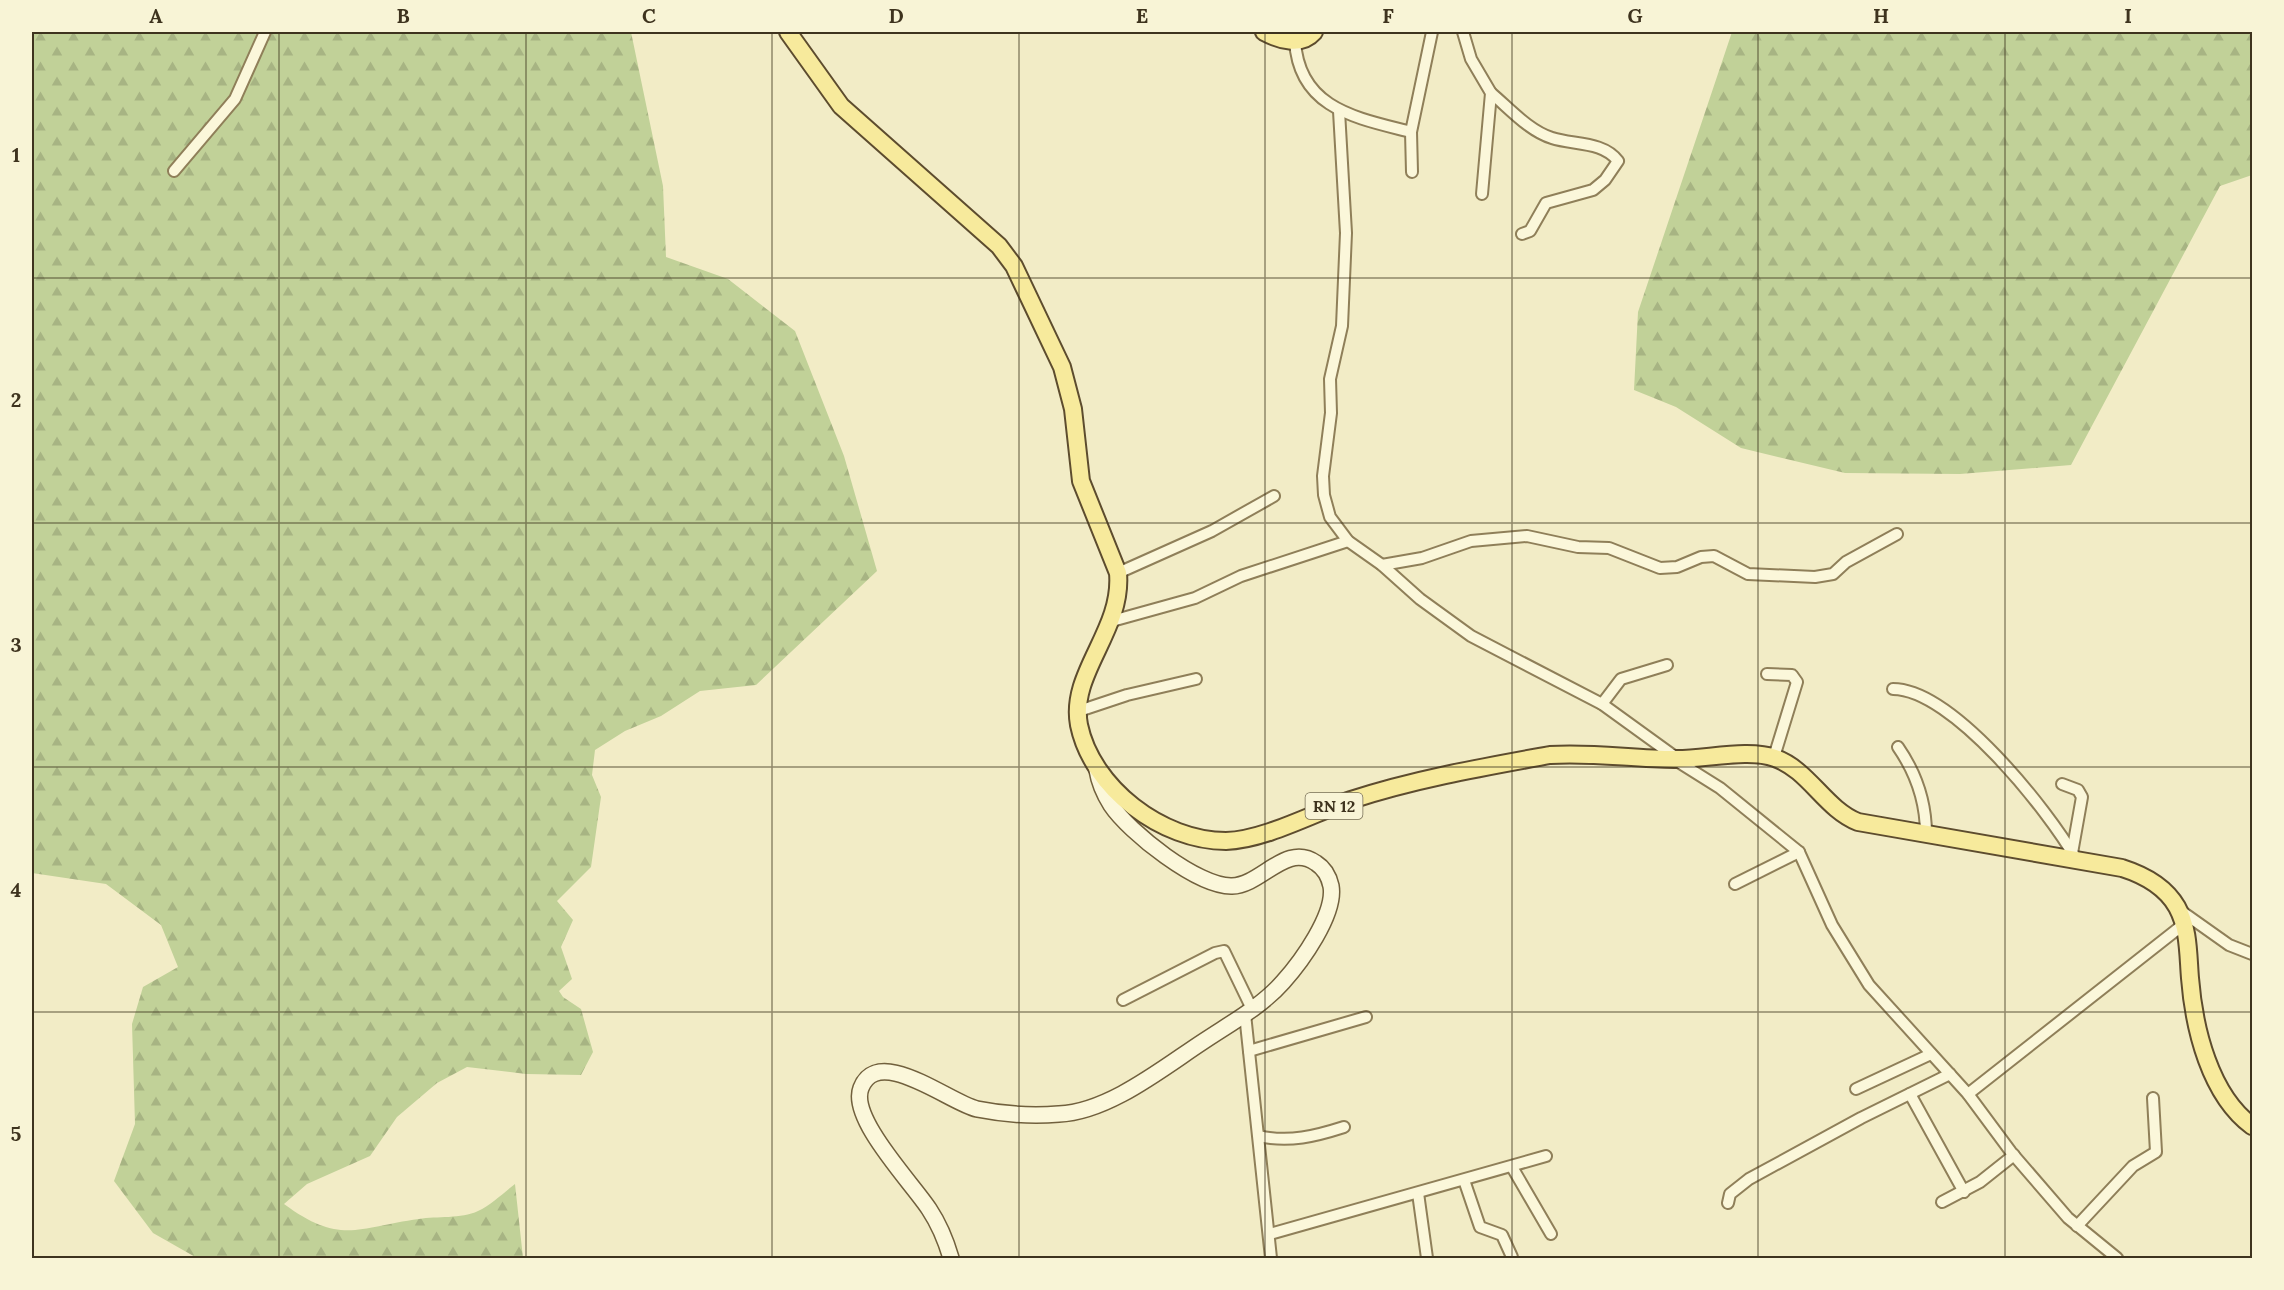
<svg xmlns="http://www.w3.org/2000/svg" width="2284" height="1290" font-family="Lora,serif">
  <style>
    .forest { fill: url(#forest-firs) }
    .lines { fill: none; stroke-linecap: round; stroke-linejoin: round }
    .minor-casing { stroke: #8f7f59; stroke-width: 14 }
    .secondary-casing { stroke: #71603d; stroke-width: 18 }
    .primary-casing { stroke: #5d4c2e; stroke-width: 20 }
    .minor { stroke: #fbf7da; stroke-width: 10 }
    .secondary { stroke: #fbf7da; stroke-width: 15 }
    .primary { stroke: #f7ea9c; stroke-width: 16 }
    .grid { fill: none; stroke: #3e331e; stroke-width: 1.5; stroke-opacity: 0.55 }
    .labels { text-anchor: middle; stroke-width: 6; stroke-linejoin: round; paint-order: stroke }
    .shield { fill: #f8f4d6; stroke: #766d55; stroke-width: 1.5 }
    .shield-label { font-size: 16px; font-weight: bold; fill: #3e331e }
    .neatline { fill: none; stroke: #3e331e; stroke-width: 2 }
    .grid-label { font-size: 20px; text-anchor: middle; font-weight: bold; fill: #3e331e }
  </style>
  <defs>
    <pattern id="forest-firs" width="22" height="20" patternUnits="userSpaceOnUse" patternTransform="scale(1.5)"><rect width="22" height="20" fill="#c1d198"/><path d="M5 1l3.5 6h-7zM16 11l3.5 6h-7z" fill="#a7b483"/></pattern>
  </defs>
  <rect width="100%" height="100%" fill="#f2ecc6"/>
  <g class="forest">
    <path d="M32,32h599l32,154 3,71 62,22 67,52 49,125 33,115 -121,114 -56,6 -39,25 -36,15 -30,19 -3,25 9,22 -10,70 -34,34 16,19 -12,27 11,32 -13,12 4,6 18,12 12,43 -12,23 -55,-1 -59,-7 -30,16 -40,34 -27,39 -63,28 -23,20c57,42 74,23 135,15 18,-3 42,0 59,-8 13,-6 25,-18 37,-27l8,74h-326l-44,-25 -39,-52 21,-57 -3,-100 11,-37 35,-20 -17,-42 -55,-41 -74,-11z"/>
    <path d="M1732,32h520v143l-32,11 -149,279 -111,9 -115,-1 -104,-25 -65,-41 -42,-17 4,-78z"/>
  </g>
  <g class="lines">
    <g class="minor-casing">
      <g id="minor">
        <path d="M1463,32l8,27 20,34 -9,101"/>
        <path d="M1295,41c4,68 62,77 116,91"/>
        <path d="M1491,93c18,15 38,38 61,45 21,7 51,3 66,23l-13,19 -12,10 -47,13 -16,28 -8,3"/>
        <path d="M1339,111l7,122 -4,93 -12,53 1,34 -8,63 1,19 6,22 18,24 34,24 38,34 51,37 131,68 76,55"/>
        <path d="M174,171l61,-72 30,-67"/>
        <path d="M1412,172l-1,-40 21,-100"/>
        <path d="M1382,565l40,-7 49,-17 56,-5 51,11 31,1 51,20 17,-1 24,-10 13,-1 34,18 67,3 18,-3 13,-12 51,-28"/>
        <path d="M1118,573l94,-42 62,-35"/>
        <path d="M1112,621l83,-23 46,-22 107,-35"/>
        <path d="M1767,674l25,1 5,7 -23,75"/>
        <path d="M1893,689c59,0 155,121 183,170"/>
        <path d="M1602,704l19,-25 46,-14"/>
        <path d="M1079,711l48,-16 69,-16"/>
        <path d="M1898,747c18,26 28,55 28,87"/>
        <path d="M1677,761l43,27 79,64 33,73 37,60 99,109 43,58 57,66 49,40"/>
        <path d="M2062,784l16,6 4,7 -10,56"/>
        <path d="M1735,884l64,-32"/>
        <path d="M2181,911l48,34 23,9"/>
        <path d="M1123,1000l92,-47 9,-2 28,58"/>
        <path d="M1245,1014l26,244"/>
        <path d="M1249,1051l117,-34"/>
        <path d="M1856,1089l75,-35"/>
        <path d="M1910,1094l54,98"/>
        <path d="M1968,1094l216,-170"/>
        <path d="M1259,1136c30,7 57,0 85,-9"/>
        <path d="M1512,1167l39,67"/>
        <path d="M1464,1180l16,47 22,8 10,22"/>
        <path d="M1418,1193l9,65"/>
        <path d="M1942,1202l38,-20 34,-27"/>
        <path d="M1728,1203l2,-9 19,-15 112,-61 89,-44"/>
        <path d="M2077,1226l56,-60 23,-14 -3,-54"/>
        <path d="M1270,1234l276,-78"/>
      </g>
    </g>
    <g class="secondary-casing">
      <path id="secondary" d="M951,1258c-5,-17 -12,-34 -22,-49 -17,-26 -80,-91 -68,-121 17,-44 89,15 116,21 25,5 57,7 82,5 50,-2 105,-47 145,-73 27,-18 58,-35 79,-59 18,-20 53,-68 48,-96 -2,-9 -7,-18 -15,-23 -30,-21 -54,22 -84,23 -34,1 -103,-54 -121,-81 -7,-11 -12,-23 -14,-35"/>
    </g>
    <g class="primary-casing">
      <g id="primary">
        <path d="M788,32l53,74 158,140 15,20 48,101 11,42 8,72 37,92c5,58 -49,100 -39,152 13,63 83,116 147,116 38,-1 88,-28 125,-41 64,-21 133,-33 199,-45 42,-3 83,4 124,4 29,1 74,-11 101,-1 34,12 50,51 83,64l264,46c22,7 43,18 55,39 12,22 11,47 13,71 4,51 20,117 62,148"/>
        <path d="M1264,32c15,8 37,15 50,0"/>
      </g>
    </g>
    <use href="#minor" class="minor"/>
    <use href="#secondary" class="secondary"/>
    <use href="#primary" class="primary"/>
  </g>
  <path class="grid" d="M279,32v1226M526,32v1226M772,32v1226M1019,32v1226M1265,32v1226M1512,32v1226M1758,32v1226M2005,32v1226M32,278h2220M32,523h2220M32,767h2220M32,1012h2220"/>
  <g class="labels">
    <rect class="shield" x="1305.5" y="793" width="57" height="26" rx="4.5"/>
    <g class="shield-label">
      <text x="1334" y="812">RN 12</text>
    </g>
  </g>
  <rect width="2284" height="1290" fill="none" stroke="#f8f4d6" stroke-width="66"/>
  <rect x="33" y="33" width="2218" height="1224" class="neatline"/>
  <g class="grid-label">
    <text x="156" y="23">A</text>
    <text x="403" y="23">B</text>
    <text x="649" y="23">C</text>
    <text x="896" y="23">D</text>
    <text x="1142" y="23">E</text>
    <text x="1388" y="23">F</text>
    <text x="1635" y="23">G</text>
    <text x="1881" y="23">H</text>
    <text x="2128" y="23">I</text>
    <text x="16" y="162">1</text>
    <text x="16" y="407">2</text>
    <text x="16" y="652">3</text>
    <text x="16" y="897">4</text>
    <text x="16" y="1141">5</text>
  </g>
</svg>
